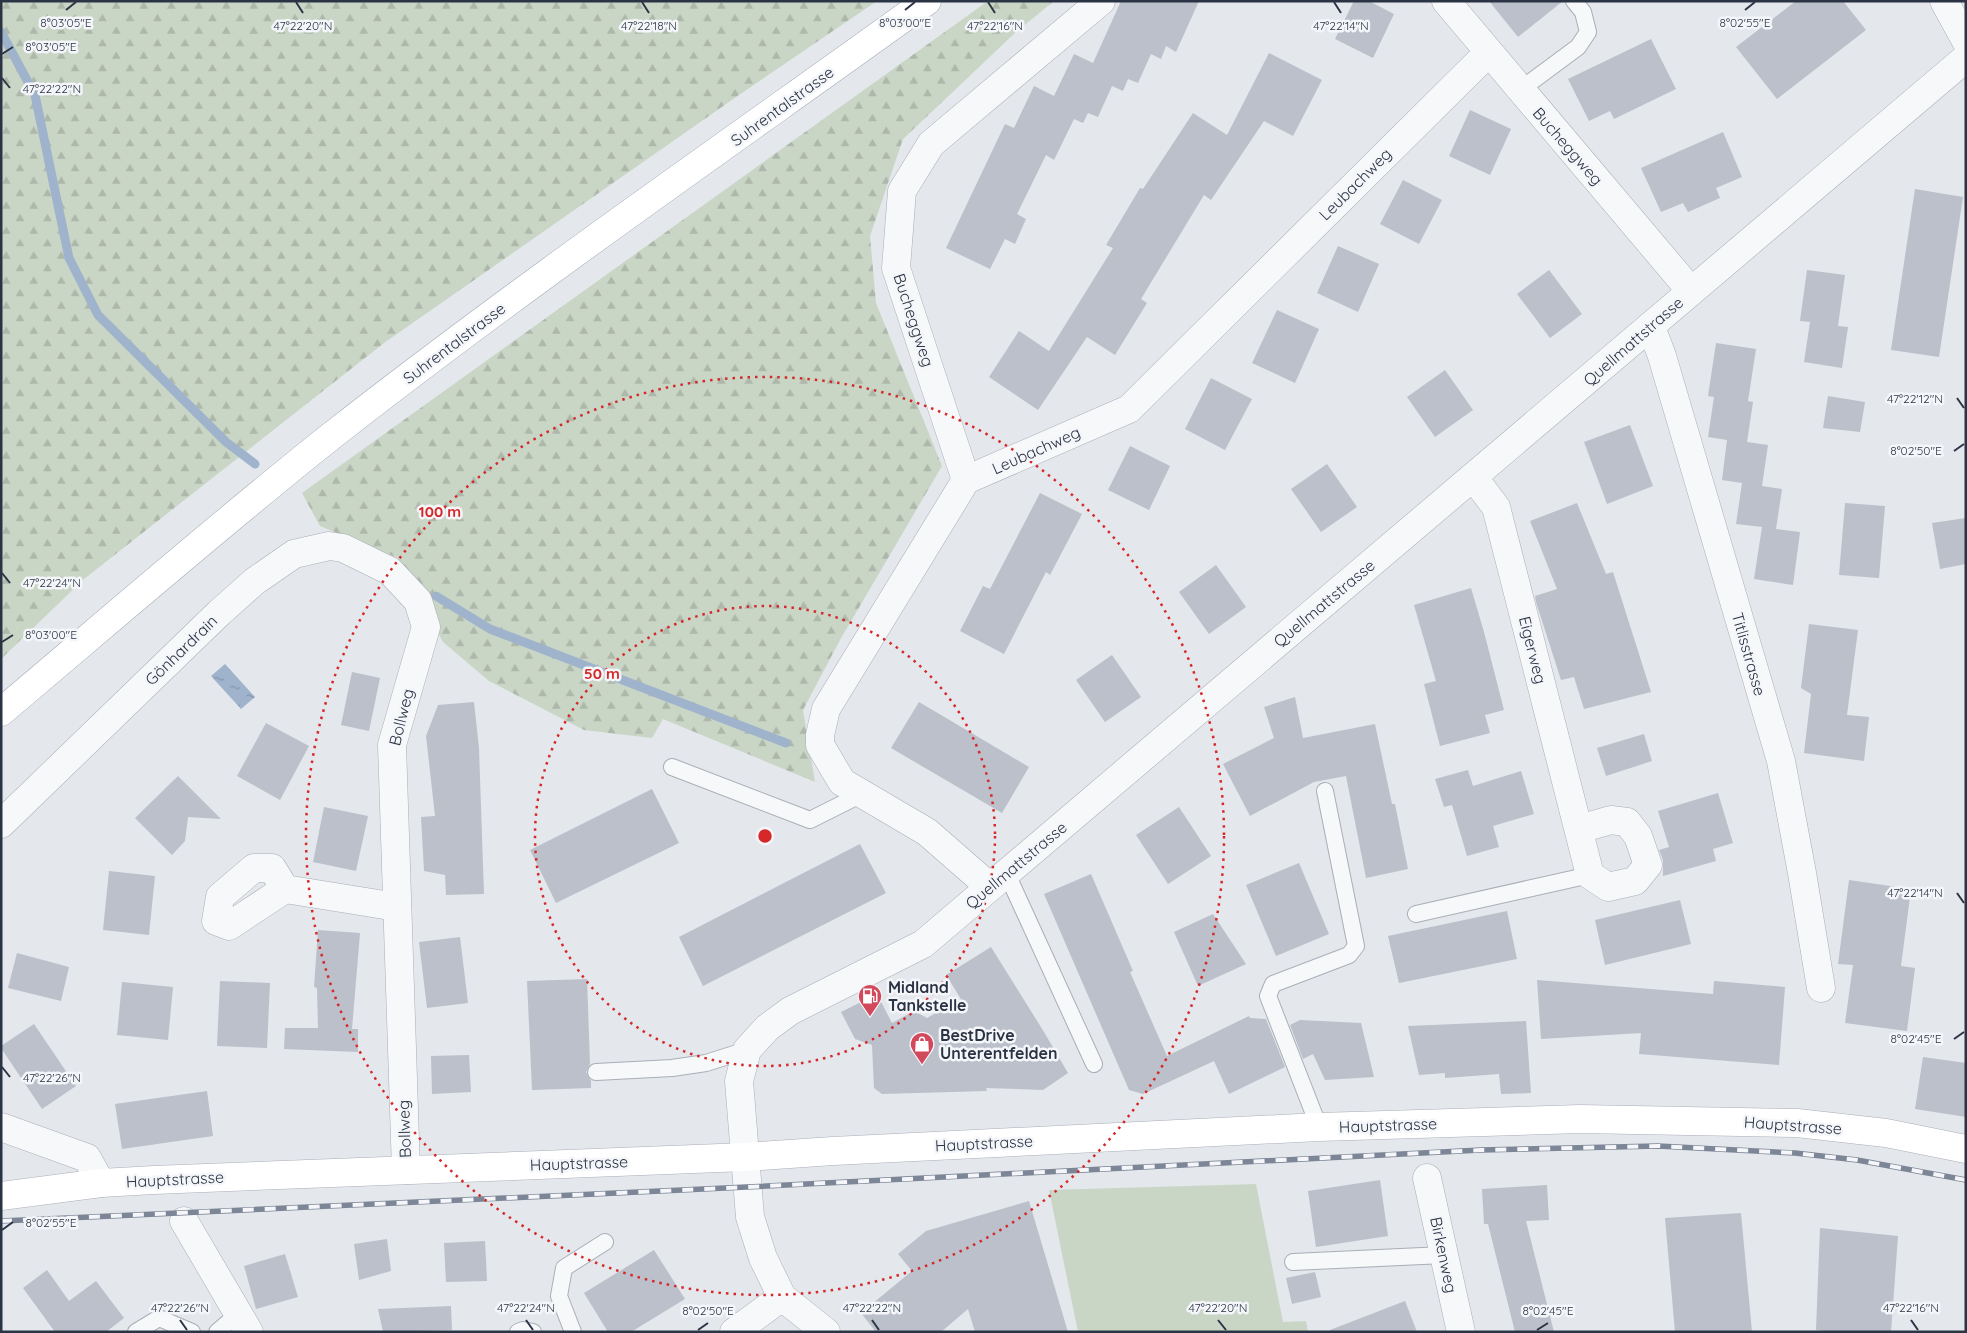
<svg xmlns="http://www.w3.org/2000/svg" width="1967" height="1333" font-family="Quicksand,sans-serif">
  <style>
    .green { fill: #c9d6c5 }
    .forest { fill: url(#forest-firs) }
    .water { fill: url(#water-ripples) }
    .lines { fill: none; stroke-linecap: round; stroke-linejoin: round }
    .stream { stroke: #9fb4cc; stroke-width: 9 }
    .building { fill: #bbc0ca }
    .service-casing { stroke: #a9aeb7; stroke-width: 18 }
    .minor-casing { stroke: #a9aeb7; stroke-width: 29 }
    .secondary-casing { stroke: #a9aeb7; stroke-width: 29 }
    .primary-casing { stroke: #a3abb8; stroke-width: 29 }
    .service { stroke: #f7f8fa; stroke-width: 16 }
    .minor { stroke: #f7f8fa; stroke-width: 28 }
    .secondary { stroke: #fff; stroke-width: 28 }
    .primary { stroke: #fff; stroke-width: 28 }
    .rail-casing { stroke: #7d8696; stroke-width: 5.5 }
    .rail { stroke: #f4f6f9; stroke-width: 4; stroke-dasharray: 11; stroke-linecap: butt }
    .ticks { fill: none; stroke: #2b3445; stroke-width: 2 }
    .ring { fill: none; stroke: #d62828; stroke-width: 2.5; stroke-dasharray: 2.5 5 }
    .labels { text-anchor: middle; stroke-width: 5; stroke-linejoin: round; paint-order: stroke }
    .street-label { font-size: 16px; fill: #2b3445; stroke: #f4f6f9 }
    .poi-label { font-size: 16px; font-weight: bold; fill: #2b3445; stroke: #f4f6f9; text-anchor: start }
    .ticks-label { font-size: 12px; text-anchor: middle; fill: #2b3445; stroke: #f4f6f9; stroke-width: 5; stroke-linejoin: round; paint-order: stroke }
    .centre { fill: #d62828; stroke: #f4f6f9; stroke-width: 2.5 }
    .ring-label { font-size: 15px; text-anchor: middle; font-weight: bold; fill: #d62828; stroke: #f4f6f9; stroke-width: 5; stroke-linejoin: round; paint-order: stroke }
  </style>
  <defs>
    <pattern id="forest-firs" width="22" height="20" patternUnits="userSpaceOnUse" patternTransform="scale(1.25)"><rect width="22" height="20" fill="#c9d6c5"/><path d="M5 1l3.5 6h-7zM16 11l3.5 6h-7z" fill="#adb8ab"/></pattern>
    <pattern id="water-ripples" width="26" height="14" patternUnits="userSpaceOnUse" patternTransform="scale(1.25)"><rect width="26" height="14" fill="#9fb4cc"/><path d="M2 4q2-2 4 0t4 0M15 11q2-2 4 0t4 0" fill="none" stroke="#8293a7"/></pattern>
  </defs>
  <rect width="100%" height="100%" fill="#e4e7ec"/>
  <path class="green" d="M1256,1184l27,138 23,-1 2,11h-230l-29,-142z"/>
  <g class="forest">
    <path d="M1,1h876l-138,94 -355,248 -300,236 -83,80z"/>
    <path d="M988,1h66l-38,31 -113,107 -33,97 6,67 66,163 -102,174 -37,70 12,72 -152,-63 -11,19 -68,-8 -95,-49 -46,-39 -45,-84 -78,-32 -18,-33z"/>
  </g>
  <path class="water" d="M225,664l30,33 -14,12 -30,-33z"/>
  <g class="lines">
    <g class="stream">
      <path d="M1,32l34,63 34,163 29,57 128,127 29,22"/>
      <path d="M436,596l54,33 296,114"/>
    </g>
  </g>
  <g class="building">
    <path d="M1121,1h78l-23,51 -10,-6 -5,13 -10,-5 -13,29 -10,-4 -5,12 -11,-5 -14,31 -10,-4 -5,10 -9,-4 -20,41 -8,-5 -29,59 9,5 -11,25 -10,-5 -15,30 -44,-21 59,-124 9,4 20,-42 20,10 20,-42 19,9z"/>
    <path d="M1354,1h15l25,13 -21,44 -38,-19z"/>
    <path d="M1489,1h74l-45,36z"/>
    <path d="M1796,1h47l23,29 -89,69 -41,-52z"/>
    <path d="M1651,39l25,50 -62,30 -4,-8 -21,10 -21,-42z"/>
    <path d="M1269,53l53,27 -29,56 -29,-15 -53,79 -7,-5 -63,104 6,4 -32,52 -28,-18 -49,73 -49,-33 30,-46 30,20 64,-103 -7,-3 34,-57 3,1 50,-76 34,22z"/>
    <path d="M1470,110l41,19 -21,46 -41,-19z"/>
    <path d="M1723,132l19,45 -26,11 4,10 -32,14 -5,-9 -22,9 -20,-44z"/>
    <path d="M1403,180l39,20 -23,44 -39,-20z"/>
    <path d="M1915,189l48,8 -24,160 -48,-7z"/>
    <path d="M1338,246l41,18 -21,48 -41,-19z"/>
    <path d="M1549,270l33,44 -32,24 -33,-44z"/>
    <path d="M1807,270l38,5 -7,51 10,1 -6,41 -38,-6 6,-40 -10,-1z"/>
    <path d="M1277,310l42,19 -24,54 -43,-20z"/>
    <path d="M1716,343l40,6 -8,52 5,1 -6,40 21,3 -6,41 20,3 -6,40 24,3 -7,53 -39,-6 8,-52 -26,-3 6,-41 -20,-3 5,-40 -19,-3 6,-40 -6,-1z"/>
    <path d="M1445,370l28,40 -38,27 -28,-40z"/>
    <path d="M1211,378l41,21 -27,51 -40,-21z"/>
    <path d="M1828,396l37,6 -5,30 -37,-4z"/>
    <path d="M1630,425l23,61 -46,18 -23,-62z"/>
    <path d="M1130,446l40,20 -21,44 -41,-20z"/>
    <path d="M1327,464l30,43 -36,25 -30,-43z"/>
    <path d="M1040,493l42,21 -32,61 -4,-3 -42,82 -44,-23 23,-45 7,3z"/>
    <path d="M1577,503l29,71 7,-2 38,120 -67,17 -10,-32 -13,3 -25,-78 -1,-6 22,-7 -27,-68z"/>
    <path d="M1845,503l40,3 -6,72 -40,-3z"/>
    <path d="M1966,518v46l-26,5 -8,-46z"/>
    <path d="M1216,565l30,42 -37,27 -30,-42z"/>
    <path d="M1471,588l13,44 20,78 -19,5 5,18 -50,13 -16,-62 12,-3 -22,-76z"/>
    <path d="M1809,624l49,6 -11,85 22,2 -5,44 -60,-8 7,-59 -10,-6z"/>
    <path d="M1112,655l29,42 -36,25 -29,-42z"/>
    <path d="M352,672l28,6 -11,53 -28,-6z"/>
    <path d="M1295,697l8,41 72,-14 17,80h3l13,65 -42,9 -20,-102 -32,6 -64,34 -27,-52 51,-26 -10,-31z"/>
    <path d="M474,702l5,46 5,146 -38,1 -1,-20 -21,-4 -3,-54 14,-1 -9,-80 12,-31z"/>
    <path d="M919,702l110,65 -27,46 -111,-65z"/>
    <path d="M266,723l43,23 -29,54 -43,-24z"/>
    <path d="M1644,734l8,27 -46,15 -9,-28z"/>
    <path d="M1468,770l5,16 48,-15 13,43 -41,12 6,21 -32,9 -15,-51 -8,2 -9,-28z"/>
    <path d="M178,776l43,43 -33,-2 -3,24 -13,14 -37,-37z"/>
    <path d="M652,789l27,54 -123,60 -26,-53z"/>
    <path d="M1718,793l15,50 -20,6 3,12 -53,15v-16l-4,-10 10,-3 -11,-36z"/>
    <path d="M324,807l44,9 -12,55 -43,-9z"/>
    <path d="M1179,807l32,49 -43,28 -32,-49z"/>
    <path d="M860,844l26,49 -183,93 -24,-49z"/>
    <path d="M1299,863l30,71 -53,22 -30,-71z"/>
    <path d="M109,871l46,5 -6,59 -46,-5z"/>
    <path d="M1091,874l42,97 -3,1 37,84 82,-40 1,2 16,1 19,48 -56,27 -15,-33 -71,33 -14,-4 -85,-196z"/>
    <path d="M1849,880l62,9 -10,77 14,2 -8,63 -62,-8 8,-58 -15,-1z"/>
    <path d="M1680,900l11,44 -86,21 -10,-45z"/>
    <path d="M1507,911l10,48 -118,24 -11,-47z"/>
    <path d="M1213,914l33,50 -48,22 -24,-54z"/>
    <path d="M318,930l42,3 -8,96h6v23l-74,-3 1,-21h33l-1,-40 -3,-1z"/>
    <path d="M460,937l8,66 -41,5 -8,-66z"/>
    <path d="M991,947l53,85 24,41 -25,17 -57,-2 1,3 -105,3 -8,-6 -2,-43 -17,-6 -14,-27 36,-18 15,29 22,-12 13,7 34,-19 -15,-24z"/>
    <path d="M17,953l52,14 -8,34 -53,-13z"/>
    <path d="M587,979l3,85 -4,8 5,9v7l-59,2 -5,-109z"/>
    <path d="M1537,980l176,14 1,-13 71,6 -6,78 -140,-11 2,-21 -100,6z"/>
    <path d="M220,981l50,2 -3,65 -50,-2z"/>
    <path d="M122,982l51,5 -5,53 -51,-5z"/>
    <path d="M1300,1020l61,3 13,54 -49,3 -12,-26 -10,5 -13,-34z"/>
    <path d="M1526,1021l5,72 -30,1 -2,-20 -54,4v-5l-26,2 -11,-49z"/>
    <path d="M34,1024l42,62 -34,23 -41,-61v-2z"/>
    <path d="M469,1055l2,37 -39,2 -1,-38z"/>
    <path d="M1923,1057l43,6v54l-51,-8z"/>
    <path d="M207,1091l6,45 -91,13 -7,-45z"/>
    <path d="M1380,1180l8,56 -72,11 -8,-56z"/>
    <path d="M1547,1185l2,35 -23,1 28,111h-39l-27,-108h-4l-2,-35z"/>
    <path d="M1029,1201l39,131h-93l-7,-23 -27,23h-65l-15,-19 51,-42 -14,-17 28,-23z"/>
    <path d="M1741,1213l11,119h-77l-10,-114z"/>
    <path d="M1820,1228l78,8 -7,96h-59l-16,-2z"/>
    <path d="M387,1239l4,32 -32,9 -5,-36z"/>
    <path d="M485,1241l2,40 -41,1 -2,-39z"/>
    <path d="M654,1250l31,49 -54,33h-23l-24,-39z"/>
    <path d="M285,1254l13,43 -42,12 -12,-43z"/>
    <path d="M47,1270l22,31 27,-20 28,37 -18,14h-51l-32,-44z"/>
    <path d="M1315,1272l6,25 -29,7 -6,-26z"/>
    <path d="M1405,1301l12,31h-86l-1,-2z"/>
    <path d="M451,1306l1,24 -69,2 -5,-23z"/>
  </g>
  <g class="lines">
    <g class="service-casing">
      <g id="service">
        <path d="M1520,90l58,-43 10,-15 -5,-20 -9,-11"/>
        <path d="M672,767l138,53 52,-26"/>
        <path d="M1007,874l87,190"/>
        <path d="M1416,914l174,-39"/>
        <path d="M596,1072l76,-4 34,-5 41,-13"/>
        <path d="M1319,1127l-51,-131 5,-12 76,-29 7,-9 -31,-155"/>
        <path d="M1293,1262l151,-7"/>
        <path d="M136,1332l23,-14 33,14"/>
        <path d="M217,1332l21,-18"/>
        <path d="M518,1332l5,-2 10,2"/>
        <path d="M573,1332l-14,-36 5,-28 41,-26"/>
      </g>
    </g>
    <g class="minor-casing">
      <g id="minor">
        <path d="M1446,1l245,290"/>
        <path d="M1944,1l22,40"/>
        <path d="M1651,327l11,29 119,405 21,112 19,115"/>
        <path d="M1473,477l23,30 94,368 18,12 27,-6 13,-16 -10,-29 -11,-14 -16,-2 -32,9"/>
        <path d="M966,480l-70,-212 6,-77 29,-47 170,-143"/>
        <path d="M1,824l218,-211 36,-32 39,-27 35,-8 14,2 47,23 28,30 8,26 -34,118 14,425"/>
        <path d="M990,887l-63,-55 -85,-50 -22,-37v-10l6,-26 140,-229 163,-71 359,-356"/>
        <path d="M285,889l-13,-21h-18l-34,29 -4,24 13,5 56,-37 112,18"/>
        <path d="M1,1127l86,31 14,25"/>
        <path d="M1427,1178l34,154"/>
        <path d="M184,1221l65,111"/>
        <path d="M734,1332l48,-35"/>
        <path d="M826,1332l-44,-35 -19,-39 -13,-41 -11,-136 8,-31 20,-22 23,-17 133,-67 1043,-886"/>
      </g>
    </g>
    <g class="secondary-casing">
      <path id="secondary" d="M1,1196l100,-13 53,-3 592,-23 87,-6 486,-24 261,-8 217,4 89,10 80,16"/>
    </g>
    <g class="primary-casing">
      <path id="primary" d="M1,712c109,-92 217,-186 329,-275 194,-152 397,-292 597,-436"/>
    </g>
    <use href="#service" class="service"/>
    <use href="#minor" class="minor"/>
    <use href="#secondary" class="secondary"/>
    <use href="#primary" class="primary"/>
    <g class="rail-casing">
      <path id="rail" d="M1,1221l746,-34 734,-37 177,-4 137,7 62,7 109,20"/>
    </g>
    <use href="#rail" class="rail"/>
  </g>
  <path class="ticks" d="M296,2l7,11M642,2l7,11M988,2l7,11M1334,2l7,11M66,10l10,-8M905,10l10,-8M1745,10l10,-8M2,54l11,-7M2,78l8,10M1957,398l7,10M1954,451l10,-7M2,573l8,10M2,642l11,-7M1957,893l7,10M1954,1039l10,-7M2,1067l8,10M2,1230l11,-8M180,1320l7,10M526,1320l7,10M872,1320l7,10M1218,1320l8,10M1911,1320l7,10M698,1330l10,-7M1537,1330l11,-7"/>
  <g class="ring">
    <circle cx="765" cy="836" r="230"/>
    <circle cx="765" cy="836" r="459"/>
  </g>
  <defs>
    <g id="fuel-pin" transform="scale(1.25)"><path d="M0 17L-7.5 6A9.5 9.5 0 1 1 7.5 6Z" fill="#d1495b" stroke="#f4f6f9"/><path d="M-5.5-6h7V0h2V4h1.3V-2.5L3-4.5l.8-.8L6-3V5H2.5V1h-1V6h-7ZM-4.2-4.7v3.2H.2V-4.7Z" fill="#fff"/></g>
    <g id="shop-pin" transform="scale(1.25)"><path d="M0 17L-7.5 6A9.5 9.5 0 1 1 7.5 6Z" fill="#d1495b" stroke="#f4f6f9"/><path d="M-5-2.5h2.3a2.7 3.5 0 0 1 5.4 0H5L5.5 6h-11ZM-1.5-2.5h3a1.5 2.3 0 0 0-3 0Z" fill="#fff"/></g>
  </defs>
  <g fill-rule="evenodd">
    <use href="#fuel-pin" x="870" y="996"/>
    <use href="#shop-pin" x="922" y="1044"/>
  </g>
  <g class="labels">
    <g class="street-label">
      <text transform="translate(782 106) rotate(-36)" y="6">Suhrentalstrasse</text>
      <text transform="translate(1568 146) rotate(49)" y="6">Bucheggweg</text>
      <text transform="translate(1355 184) rotate(-45)" y="6">Leubachweg</text>
      <text transform="translate(914 320) rotate(72)" y="6">Bucheggweg</text>
      <text transform="translate(1633 341) rotate(-41)" y="6">Quellmattstrasse</text>
      <text transform="translate(454 343) rotate(-37)" y="6">Suhrentalstrasse</text>
      <text transform="translate(1036 450) rotate(-24)" y="6">Leubachweg</text>
      <text transform="translate(1324 603) rotate(-40)" y="6">Quellmattstrasse</text>
      <text transform="translate(181 650) rotate(-44)" y="6">Gönhardrain</text>
      <text transform="translate(1533 650) rotate(76)" y="6">Eigerweg</text>
      <text transform="translate(1749 654) rotate(74)" y="6">Titlisstrasse</text>
      <text transform="translate(401 717) rotate(-76)" y="6">Bollweg</text>
      <text transform="translate(1016 865) rotate(-40)" y="6">Quellmattstrasse</text>
      <text transform="translate(1388 1125) rotate(-2)" y="6">Hauptstrasse</text>
      <text transform="translate(1793 1125) rotate(4)" y="6">Hauptstrasse</text>
      <text transform="translate(404 1129) rotate(-92)" y="6">Bollweg</text>
      <text transform="translate(984 1143) rotate(-3)" y="6">Hauptstrasse</text>
      <text transform="translate(579 1163) rotate(-2)" y="6">Hauptstrasse</text>
      <text transform="translate(175 1179) rotate(-3)" y="6">Hauptstrasse</text>
      <text transform="translate(1444 1255) rotate(78)" y="6">Birkenweg</text>
    </g>
    <g class="poi-label">
      <text x="888" y="993">Midland<tspan x="888" dy="18">Tankstelle</tspan></text>
      <text x="940" y="1041">BestDrive<tspan x="940" dy="18">Unterentfelden</tspan></text>
    </g>
  </g>
  <g class="ticks-label">
    <text x="66" y="27">8°03'05"E</text>
    <text x="905" y="27">8°03'00"E</text>
    <text x="1745" y="27">8°02'55"E</text>
    <text x="303" y="30">47°22'20"N</text>
    <text x="649" y="30">47°22'18"N</text>
    <text x="995" y="30">47°22'16"N</text>
    <text x="1341" y="30">47°22'14"N</text>
    <text x="51" y="51">8°03'05"E</text>
    <text x="52" y="93">47°22'22"N</text>
    <text x="1915" y="403">47°22'12"N</text>
    <text x="1916" y="455">8°02'50"E</text>
    <text x="52" y="587">47°22'24"N</text>
    <text x="51" y="639">8°03'00"E</text>
    <text x="1915" y="897">47°22'14"N</text>
    <text x="1916" y="1043">8°02'45"E</text>
    <text x="52" y="1082">47°22'26"N</text>
    <text x="51" y="1227">8°02'55"E</text>
    <text x="180" y="1312">47°22'26"N</text>
    <text x="526" y="1312">47°22'24"N</text>
    <text x="872" y="1312">47°22'22"N</text>
    <text x="1218" y="1312">47°22'20"N</text>
    <text x="1911" y="1312">47°22'16"N</text>
    <text x="708" y="1315">8°02'50"E</text>
    <text x="1548" y="1315">8°02'45"E</text>
  </g>
  <circle cx="765" cy="836" r="8" class="centre"/>
  <g class="ring-label">
    <text x="440" y="517">100 m</text>
    <text x="602" y="679">50 m</text>
  </g>
  <rect width="1967" height="1333" fill="none" stroke="#2b3445" stroke-width="5"/>
</svg>
